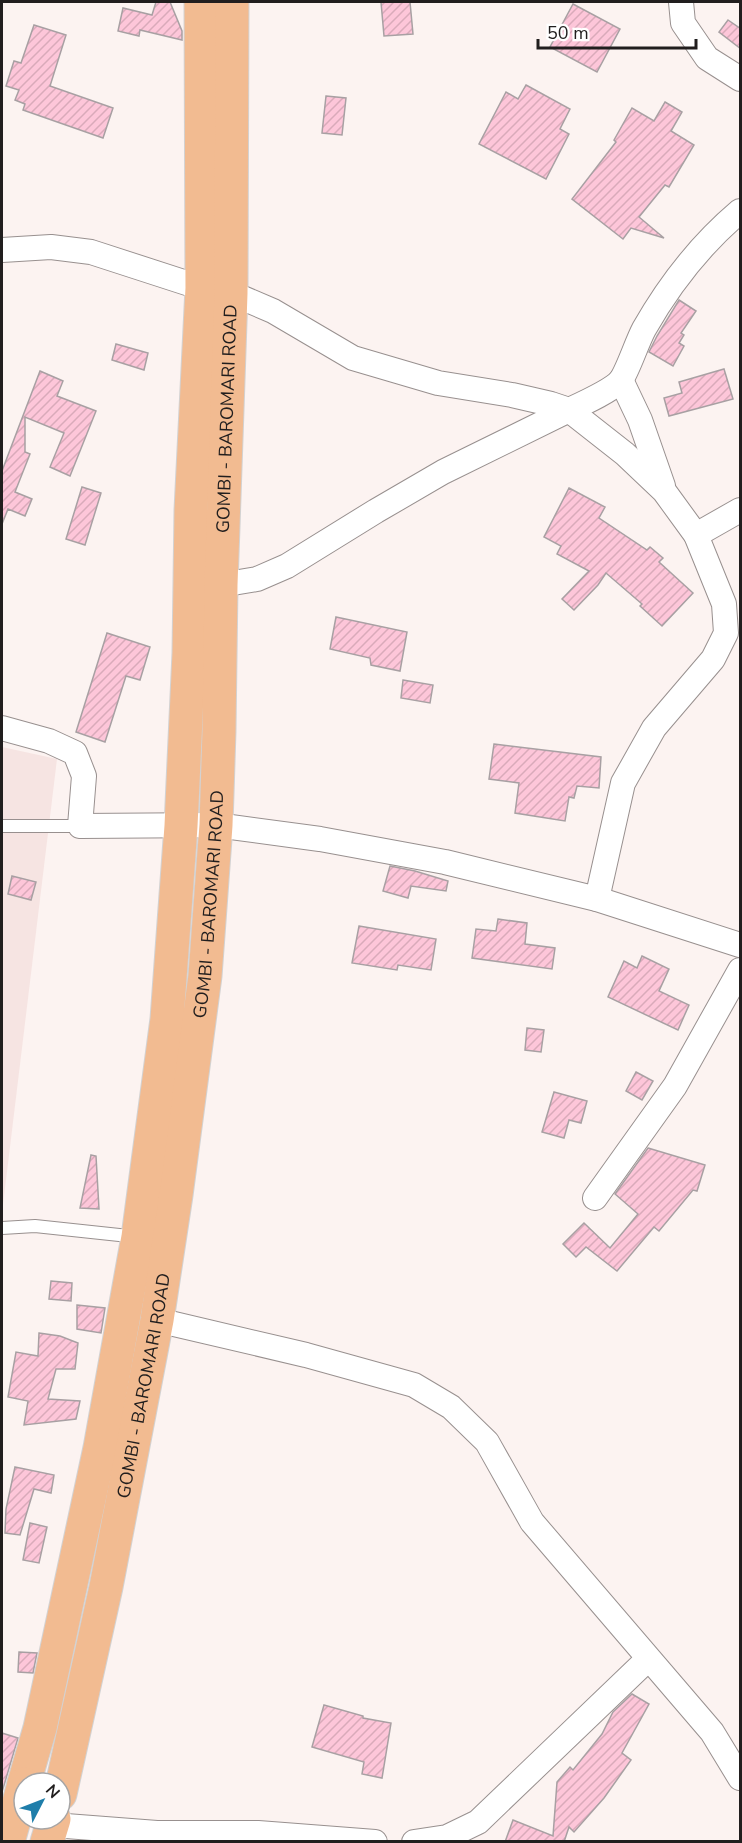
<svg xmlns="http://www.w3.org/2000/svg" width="742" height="1843" font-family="'Nunito Sans',sans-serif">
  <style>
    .built { fill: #f6e4e2 }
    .building { fill: url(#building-hatch); stroke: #a8a0a3; stroke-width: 1.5 }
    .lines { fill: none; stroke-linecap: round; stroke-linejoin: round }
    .lane-casing { stroke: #98908f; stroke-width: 14 }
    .street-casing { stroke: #98908f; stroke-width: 26 }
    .primary-casing { stroke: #d3d2d2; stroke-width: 35 }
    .lane { stroke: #fff; stroke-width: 12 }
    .street { stroke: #fff; stroke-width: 24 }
    .primary { stroke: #f2bb91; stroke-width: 33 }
    .labels { text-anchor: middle; stroke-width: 6; stroke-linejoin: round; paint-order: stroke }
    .street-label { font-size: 18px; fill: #211e1e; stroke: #fff }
  </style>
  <defs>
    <pattern id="building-hatch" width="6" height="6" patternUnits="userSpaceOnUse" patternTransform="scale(1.5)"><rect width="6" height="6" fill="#fdc6d9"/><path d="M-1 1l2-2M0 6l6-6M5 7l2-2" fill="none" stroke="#d9aaba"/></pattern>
  </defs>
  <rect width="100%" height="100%" fill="#fcf3f1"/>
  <path class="built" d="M2,747l55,12 -55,454z"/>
  <g class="building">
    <path d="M156,2h14l12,29v9l-42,-10 -1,6 -21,-5 5,-23 29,7z"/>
    <path d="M381,2h29l3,32 -29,2z"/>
    <path d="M573,4l47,25 -23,43 -47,-25z"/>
    <path d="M728,20l13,9v20l-22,-17z"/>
    <path d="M34,25l32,10 -16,51 63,22 -10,30 -80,-28 2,-6 -10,-4 4,-10 -13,-4 8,-25 7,2z"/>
    <path d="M526,85l44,24 -10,20 9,5 -23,45 -67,-35 27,-52 12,7z"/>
    <path d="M326,96l20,2 -4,37 -20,-2z"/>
    <path d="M665,102l17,10 -11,19 23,14 -25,42 -4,-2 -26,32 25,21 -33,-10 -8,11 -51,-40 44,-57 -2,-2 18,-32 22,13z"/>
    <path d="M679,300l17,11 -15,22 3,2 -5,8 5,3 -11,20 -24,-14 8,-16z"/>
    <path d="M116,344l32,9 -4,17 -32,-10z"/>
    <path d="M724,369l9,30 -64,17 -5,-18 18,-5 -3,-11z"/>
    <path d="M40,371l23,10 -6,15 39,15 -26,65 -20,-9 14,-34 -39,-16v35l5,2 -15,38 17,7 -7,17 -17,-7 -6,15v-53z"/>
    <path d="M82,487l19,6 -16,52 -19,-6z"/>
    <path d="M569,488l36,19 -6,11 48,32 3,-3 13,11 -4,4 34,31 -31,33 -22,-20 2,-2 -36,-31 -8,12 -24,25 -12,-11 27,-28 -32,-17 4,-8 -17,-9z"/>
    <path d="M336,617l71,15 -7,39 -29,-6 -1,-7 -40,-9z"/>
    <path d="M107,633l43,14 -10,33 -14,-4 -21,66 -29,-10z"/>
    <path d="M403,680l30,5 -3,18 -29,-5z"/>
    <path d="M494,744l107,13 -2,31 -22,-2 -3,12 -5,-1 -4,24 -50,-8 4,-30 -30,-4z"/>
    <path d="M390,866l25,5 33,10 -2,10 -35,-5 -3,12 -25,-7z"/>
    <path d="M12,876l24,6 -5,18 -23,-6z"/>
    <path d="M498,919l29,4 -2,21 30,4 -3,21 -80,-11 4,-29 20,2z"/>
    <path d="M359,926l77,13 -5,31 -33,-5 -1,5 -45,-7z"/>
    <path d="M642,956l27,13 -10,22 30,14 -11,25 -70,-33 16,-36 13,7z"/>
    <path d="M527,1028l17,2 -3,22 -16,-2z"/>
    <path d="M636,1072l17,9 -11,19 -16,-9z"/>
    <path d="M554,1092l33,9 -6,22 -12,-3 -5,18 -22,-6z"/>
    <path d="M648,1148l57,17 -8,26 -4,-1 -34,41 -5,-4 -37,44 -31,-24 -10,10 -13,-13 21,-21 26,25 28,-34 -23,-20z"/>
    <path d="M91,1155l5,1 3,53 -19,-1z"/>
    <path d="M51,1281l21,2 -1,18 -22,-2z"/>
    <path d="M77,1305l28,3 -4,25 -24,-4z"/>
    <path d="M39,1333l21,3 18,7 -3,26h-19l-8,30 32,2 -4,18 -52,6 4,-24 -20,-4 8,-45 22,4z"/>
    <path d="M15,1467l39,8 -3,18 -17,-4 -14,46 -15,-2 1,-24z"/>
    <path d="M30,1523l17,4 -8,36 -16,-3z"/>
    <path d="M19,1652l18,1 -4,20 -15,-1z"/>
    <path d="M632,1694l17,10 -27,49 9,7 -27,38 -30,34 -5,-5 -5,15h-59l8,-22 40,16 4,-54 13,-15 3,3 29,-36 11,-22z"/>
    <path d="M324,1705l39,11v2l28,5 -9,55 -20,-4 2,-12 -52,-15z"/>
    <path d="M2,1733l16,5 -16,54z"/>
  </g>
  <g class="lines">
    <g class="lane-casing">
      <g id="lane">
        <path d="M2,826h78"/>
        <path d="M2,1228l33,-2 103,11"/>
      </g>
    </g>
    <g class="street-casing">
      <g id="street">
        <path d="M681,2l2,21 24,35 33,21"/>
        <path d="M2,250l49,-3 40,5 111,36"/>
        <path d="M231,293l42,18 80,47 85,25 74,12 39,9 18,6c13,-6 44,-20 52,-30 7,-10 16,-38 23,-51 25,-44 57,-85 96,-118"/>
        <path d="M621,380l19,40 23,66"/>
        <path d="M696,535l44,-25"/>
        <path d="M221,585l36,-6 30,-13 89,-55 67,-39 126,-62 56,44 39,37 32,44 28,69 2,29 -13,26 -59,69 -31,55 -26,116"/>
        <path d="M2,728l47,13 26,12 9,23 -4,50 136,-1 104,14 125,23 152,37 143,46"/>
        <path d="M595,1198l80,-112 65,-116"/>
        <path d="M157,1320l149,35 108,30 37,22 36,35 45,80 180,210 28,46"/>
        <path d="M53,1825l104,8h101l117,9"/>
        <path d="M414,1842l33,-5 31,-15 170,-163"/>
      </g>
    </g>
    <g class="primary-casing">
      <g id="primary">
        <path d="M24,1783l16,-55 60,-280 38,-211 29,-218 14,-193 8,-173 2,-143 11,-222 -1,-286"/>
        <path id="s1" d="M60,1794l46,-207 51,-267 19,-125 29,-219 11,-151 3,-94 2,-146 10,-292 1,-291"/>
        <path d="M8,1842l16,-58"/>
        <path d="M47,1842l7,-23"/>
      </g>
    </g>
    <use href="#lane" class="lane"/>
    <use href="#street" class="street"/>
    <use href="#primary" class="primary"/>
  </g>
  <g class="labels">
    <g class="street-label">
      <text dy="6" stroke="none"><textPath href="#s1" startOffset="1389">GOMBI - BAROMARI ROAD</textPath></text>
      <text dy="6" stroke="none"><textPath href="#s1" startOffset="903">GOMBI - BAROMARI ROAD</textPath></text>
      <text dy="6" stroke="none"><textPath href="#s1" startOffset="417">GOMBI - BAROMARI ROAD</textPath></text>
    </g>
  </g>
  <rect width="742" height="1843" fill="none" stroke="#211e1e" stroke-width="6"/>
  <g transform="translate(42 1801) rotate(48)"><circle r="28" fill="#ffffff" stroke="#a6a5a5" stroke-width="1.5"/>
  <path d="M0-4.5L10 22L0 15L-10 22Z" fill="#1f7eaa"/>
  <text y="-9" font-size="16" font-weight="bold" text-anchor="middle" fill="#211e1e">N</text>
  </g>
  <path d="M538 39v9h158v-9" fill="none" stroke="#211e1e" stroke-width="3"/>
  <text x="547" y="39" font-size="18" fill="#211e1e" stroke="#ffffff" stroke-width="4.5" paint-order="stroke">50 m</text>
</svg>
